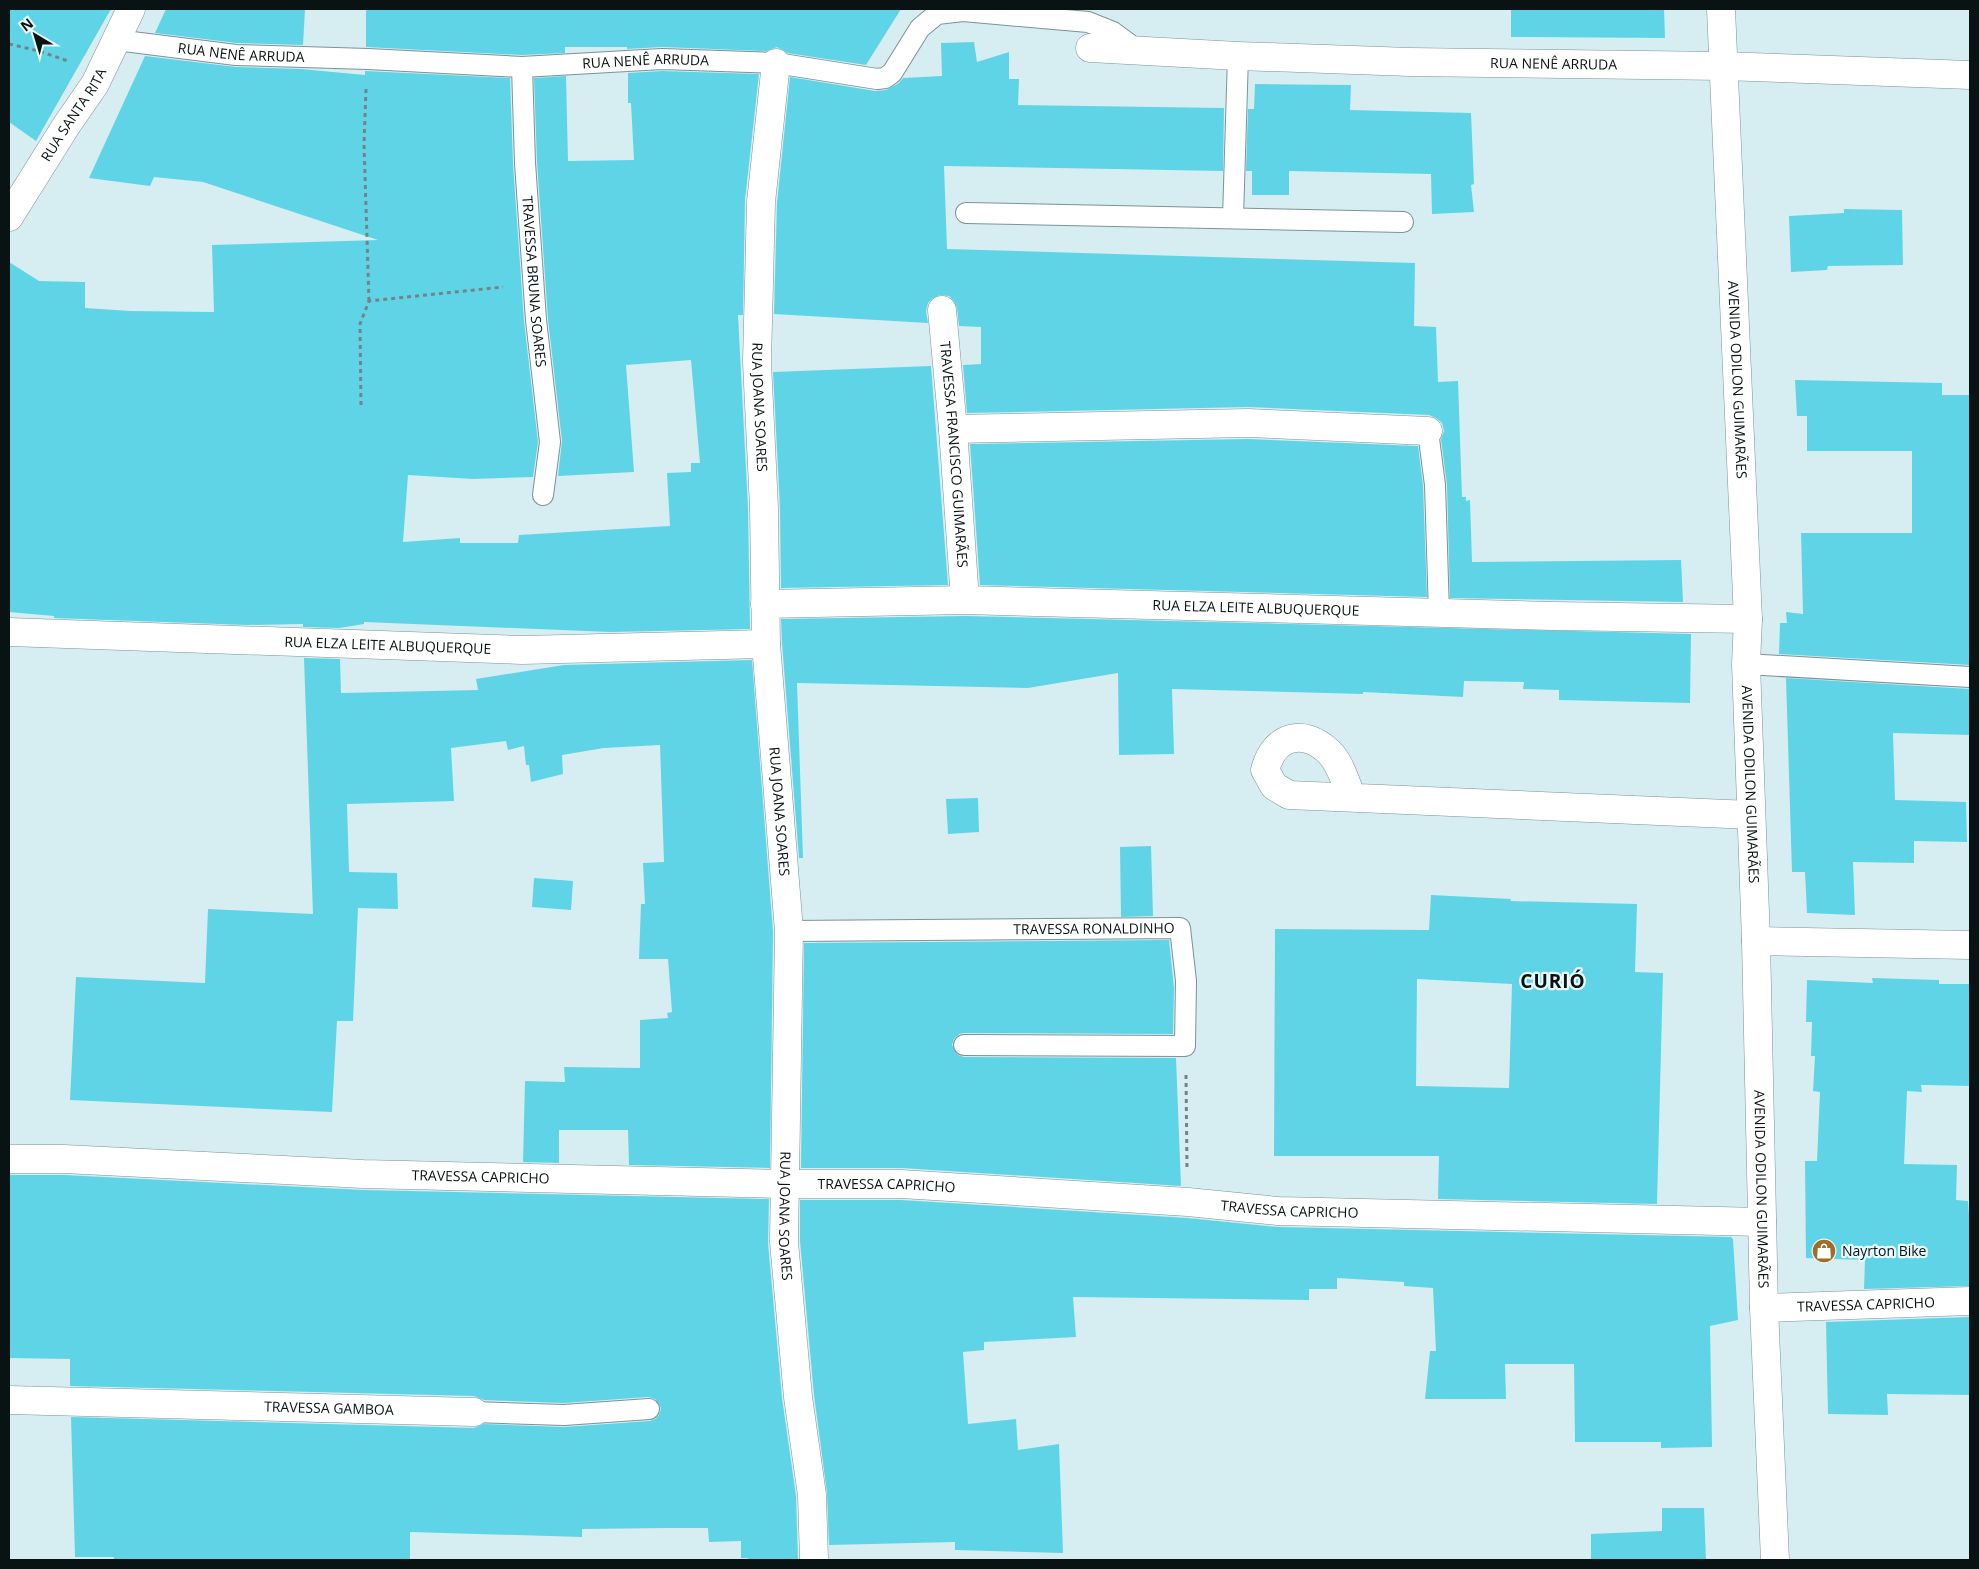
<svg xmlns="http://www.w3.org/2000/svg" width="1979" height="1569" font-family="'Open Sans',sans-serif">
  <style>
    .building { fill: #5fd4e7; fill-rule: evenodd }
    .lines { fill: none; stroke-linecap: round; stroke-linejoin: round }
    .lane-casing { stroke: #7c9396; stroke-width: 22 }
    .street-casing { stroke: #7c9396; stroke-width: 29 }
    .secondary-casing { stroke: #7c9396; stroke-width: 29 }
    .path { stroke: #738486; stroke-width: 3; stroke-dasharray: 4 4; stroke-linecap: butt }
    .lane { stroke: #fff; stroke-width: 20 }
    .street { stroke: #fff; stroke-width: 28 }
    .secondary { stroke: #fff; stroke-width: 28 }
    .labels { text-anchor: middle; stroke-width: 4.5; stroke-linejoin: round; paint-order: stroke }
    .street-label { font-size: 14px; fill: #0a1314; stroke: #e7fafd }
    .poi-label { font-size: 14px; fill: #0a1314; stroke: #e7fafd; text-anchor: start }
    .district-label { font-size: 19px; font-weight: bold; letter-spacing: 1px; fill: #0a1314; stroke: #e7fafd }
  </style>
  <rect width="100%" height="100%" fill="#d6eef2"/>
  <g class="building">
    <path d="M9,9h102l-75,132 -27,-19z"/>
    <path d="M166,9h139l-2,36 -66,-2 -82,-10z"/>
    <path d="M366,9h535l-35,56 -79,-12 -10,-6 -10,4 -105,-4 -35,2v-2h-62v6l-43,2 -156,-8z"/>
    <path d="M1511,9h153l1,29 -154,-1z"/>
    <path d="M974,42l3,20 32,-10v27h10l-1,26 206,3 -1,63 -279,-5 3,83 468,14 -1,63 22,1 2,55 20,-1 4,116h4v4l4,-1 2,62 209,-2 2,42 -233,-4 -3,-113 -6,-46 3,-8 -2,-8 -6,-5 -7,-3 -181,-8 -281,6 -4,-48 18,-1v-37l-22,-1 -2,-18 -3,-7 -5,-5 -9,-1 -7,3 -5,5 -2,8 2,12 -154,-9 3,-111 13,-126 85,14 11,-1 13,-7 4,-5 39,-2 -1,-33z"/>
    <path d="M145,56l91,11 65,2 64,6v-4l145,7 3,86 11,157 14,121 -5,35 -60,2 -65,-4 -5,67 57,-4v5h58l1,-8 151,-9 -3,-53 24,-1v-9h9l-9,-103 -65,5 8,107 -76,4 4,-35 -14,-122 -11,-157 -3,-84 32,-2 2,85 66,-1 -3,-57h-3v-30l34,-2 97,3 -14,126 -2,115h-5l10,193 2,121 -140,3 -246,-10v2l-25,4 -36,-1v-3l-56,1 -193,-7v-2l-45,-4v-350l30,19 46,1v26l45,3 84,1 -2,-67 166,-5 -175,-58 -49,-5 -4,9 -61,-8z"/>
    <path d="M1255,84l96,1 -1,25 121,3 3,71 -3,1 3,27 -42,2 -1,-40 -142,-3v24h-37v-24h-6l2,-62h6z"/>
    <path d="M1844,209l58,1 1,55 -75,1 -1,4 -36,2 -2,-56 55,-3z"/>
    <path d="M931,366l17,219 -167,3 -1,-81 -7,-135z"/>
    <path d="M1795,380l147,3v12h28v270l-191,-11 1,-31h7l-1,-11 17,2 -2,-81h111v-82h-105v-35h-10z"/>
    <path d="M1248,439l170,7 5,40 4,111 -447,-12 -10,-141z"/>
    <path d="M965,616l726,18 -1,69 -131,-3v-10l-36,-1 1,-7 -60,-1 -1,16 -100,-5v2l-191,-5 2,65 -55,1 -1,-82 -90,15 -231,-5 6,175h-4l-17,-215 -1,-24z"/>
    <path d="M304,658l36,1 1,34 137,-3 -2,-11 88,-14 188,-5 21,272 -3,236 -141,-3 -1,-35h-69v33l-36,-1 2,-81 40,1 -1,-15 76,1v-48l28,-2 -1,-5 5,-1 -4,-53h-29l2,-55h4l-2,-41 21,-1 -4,-117 -56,3 -42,7 1,19 -32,8 -2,-17h-3l-2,-19 -16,4 -2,-9 -55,7 3,53 -107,3 2,68 48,1 1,36 -40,-1 -5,113h-16l-5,91 -262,-12 6,-123 129,6 3,-74 105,5z"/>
    <path d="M1786,678l184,11v46l-77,-2 2,67 71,2 1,40 -53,-1v22l-61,-1 2,53 -48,-2 -2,-41h-13z"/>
    <path d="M978,798l1,34 -31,2 -2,-35z"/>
    <path d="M1151,846l2,70 -32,1 -1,-70z"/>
    <path d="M534,878l39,3 -2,29 -39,-3z"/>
    <path d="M1431,895l80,4 -1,2 127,3 -2,68 28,1 -6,231 -219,-5 1,-43h-165l1,-227 154,1zM1417,979l95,5 -3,104 -93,-2z"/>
    <path d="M1169,940l5,48 -1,46 -209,-1 -5,1 -5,5 -2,6 6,10 6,2 212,1 5,128 -279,-18h-101l3,-225z"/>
    <path d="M1872,978l67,2v4h31v102l-44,-1h-5l1,7 -15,-1 -3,73 53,1 -1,35 12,1 1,14h1v71l-106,3 1,-29 -59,-2 -1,-97h12l3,-69 -7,-1 2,-35h-4l1,-34h-6l1,-42 66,3z"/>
    <path d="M9,1175h55l299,15 406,9 -1,44 14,155 14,98 2,64h-50v-2h-7v-17l-32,1 -1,-14h-39l-87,1v8l-172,-5v28h-296v-3h-39l-4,-140 403,11 9,-4 81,3 86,-6 5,-2 4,-4 2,-7 -6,-9 -7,-2 -84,6 -80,-3 -10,-4 -404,-10v-27l-61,-1z"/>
    <path d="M800,1200h101l286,18 91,9 453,10 2,2 5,81 -28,6 2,121 -51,1v-6h-86l-1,-78h-69l1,35h-81l5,-48h6l-3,-63 -29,-2v-4l-67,-4v11h-28v11l-236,-3 3,40 -92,5v8l-21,2 5,72 48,-5 2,31 41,-6 4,109 -108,-3v-8l-126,3 -2,-52 -13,-98 -14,-154z"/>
    <path d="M1970,1317v78l-83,-1 1,21 -60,-1 -2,-92z"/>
    <path d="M1662,1508h42l2,52h-115v-26l71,-3z"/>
  </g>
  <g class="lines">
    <g class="lane-casing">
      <g id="lane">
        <path id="s1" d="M116,40l120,15 132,4 154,8 140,-8 114,4 101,16 8,-1 7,-5 28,-45 17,-14 26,-3 125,11 25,10 23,17"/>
        <path id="s2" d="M522,67l3,96 11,157 14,122 -7,53"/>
        <path d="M966,213l437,9"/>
        <path d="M1233,218l5,-162"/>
        <path d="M1428,431l7,54 4,128"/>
        <path d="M1746,664l224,13"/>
        <path id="s3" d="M789,931l391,-3 6,53 -1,65 -221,-1"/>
        <path d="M474,1412l90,3 85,-6"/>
      </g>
    </g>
    <g class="street-casing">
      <g id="street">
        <path id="s4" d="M1090,48l148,8 172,6 313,4 247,9"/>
        <path id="s5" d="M776,63l-15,139 -4,160 7,146 2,136 23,287 -5,311 14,155 14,98 2,65"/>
        <path id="s6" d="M9,217l57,-91 29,-42 36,-75"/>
        <path id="s7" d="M942,310l11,119 12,171"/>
        <path d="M953,429l295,-6 180,8"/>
        <path id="s8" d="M765,604l200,-4 588,16 195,3"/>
        <path id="s9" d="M9,632l513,18 244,-6"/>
        <path d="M1352,797c-7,-15 -11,-33 -23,-45 -26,-25 -55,-16 -64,18l9,16 15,9 462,20"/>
        <path d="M1756,941l214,4"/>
        <path id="s10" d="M9,1159h55l299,15 423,10h115l287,18 90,9 484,11"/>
        <path id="s11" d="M1764,1308l206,-7"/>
        <path id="s12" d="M9,1400l465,12"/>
      </g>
    </g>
    <g class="secondary-casing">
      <g id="secondary">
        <path id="s13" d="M1721,9l27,610 -2,45 10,277 8,367 11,252"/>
      </g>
    </g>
    <g class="path">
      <path d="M9,44l30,7 29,10"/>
      <path d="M366,89l-2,55 5,157"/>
      <path d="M361,405l-1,-81 9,-23 134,-14"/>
      <path d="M1186,1075l1,94"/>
    </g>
    <use href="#lane" class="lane"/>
    <use href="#street" class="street"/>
    <use href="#secondary" class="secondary"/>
  </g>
  <defs>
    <g id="shop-disc" transform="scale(1.25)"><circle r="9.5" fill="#a16d25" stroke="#e7fafd"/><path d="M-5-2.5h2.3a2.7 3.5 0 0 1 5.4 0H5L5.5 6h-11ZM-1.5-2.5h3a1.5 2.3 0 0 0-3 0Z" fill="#fff"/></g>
  </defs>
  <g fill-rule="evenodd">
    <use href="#shop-disc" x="1824" y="1251"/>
  </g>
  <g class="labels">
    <g class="street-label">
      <text dy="5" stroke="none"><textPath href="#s1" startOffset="126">RUA NENÊ ARRUDA</textPath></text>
      <text dy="5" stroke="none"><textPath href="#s1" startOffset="531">RUA NENÊ ARRUDA</textPath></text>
      <text dy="5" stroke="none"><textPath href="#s4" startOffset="464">RUA NENÊ ARRUDA</textPath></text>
      <text dy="5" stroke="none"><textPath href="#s6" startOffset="121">RUA SANTA RITA</textPath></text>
      <text dy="5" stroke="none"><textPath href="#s2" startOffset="215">TRAVESSA BRUNA SOARES</textPath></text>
      <text dy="5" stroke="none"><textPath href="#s13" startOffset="371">AVENIDA ODILON GUIMARÃES</textPath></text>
      <text dy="5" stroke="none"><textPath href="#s5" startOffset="345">RUA JOANA SOARES</textPath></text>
      <text dy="5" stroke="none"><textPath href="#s7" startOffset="145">TRAVESSA FRANCISCO GUIMARÃES</textPath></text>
      <text dy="5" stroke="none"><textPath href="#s8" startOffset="491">RUA ELZA LEITE ALBUQUERQUE</textPath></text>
      <text dy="5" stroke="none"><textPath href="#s9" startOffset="379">RUA ELZA LEITE ALBUQUERQUE</textPath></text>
      <text dy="5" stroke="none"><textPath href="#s13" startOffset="776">AVENIDA ODILON GUIMARÃES</textPath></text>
      <text dy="5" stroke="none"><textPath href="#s5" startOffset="750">RUA JOANA SOARES</textPath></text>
      <text dy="5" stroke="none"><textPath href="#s3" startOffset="305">TRAVESSA RONALDINHO</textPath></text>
      <text dy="5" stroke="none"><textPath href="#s10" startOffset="472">TRAVESSA CAPRICHO</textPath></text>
      <text dy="5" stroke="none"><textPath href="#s10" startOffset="878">TRAVESSA CAPRICHO</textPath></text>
      <text dy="5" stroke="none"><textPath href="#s13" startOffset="1181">AVENIDA ODILON GUIMARÃES</textPath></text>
      <text dy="5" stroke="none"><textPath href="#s10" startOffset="1282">TRAVESSA CAPRICHO</textPath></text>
      <text dy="5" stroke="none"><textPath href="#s5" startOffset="1155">RUA JOANA SOARES</textPath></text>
      <text dy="5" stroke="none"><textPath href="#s11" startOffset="102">TRAVESSA CAPRICHO</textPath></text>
      <text dy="5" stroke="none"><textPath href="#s12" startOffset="320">TRAVESSA GAMBOA</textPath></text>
    </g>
    <g class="poi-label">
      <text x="1842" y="1256">Nayrton Bike</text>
    </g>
    <g class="district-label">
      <text x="1553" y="988">CURIÓ</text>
    </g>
  </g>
  <rect width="1979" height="1569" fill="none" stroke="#0a1314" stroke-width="20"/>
  <g transform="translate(35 35) rotate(322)" stroke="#e7fafd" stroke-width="4" paint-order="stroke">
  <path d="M0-4L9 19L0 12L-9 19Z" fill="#0a1314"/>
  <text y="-8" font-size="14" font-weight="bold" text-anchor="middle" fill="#0a1314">N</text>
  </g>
</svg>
